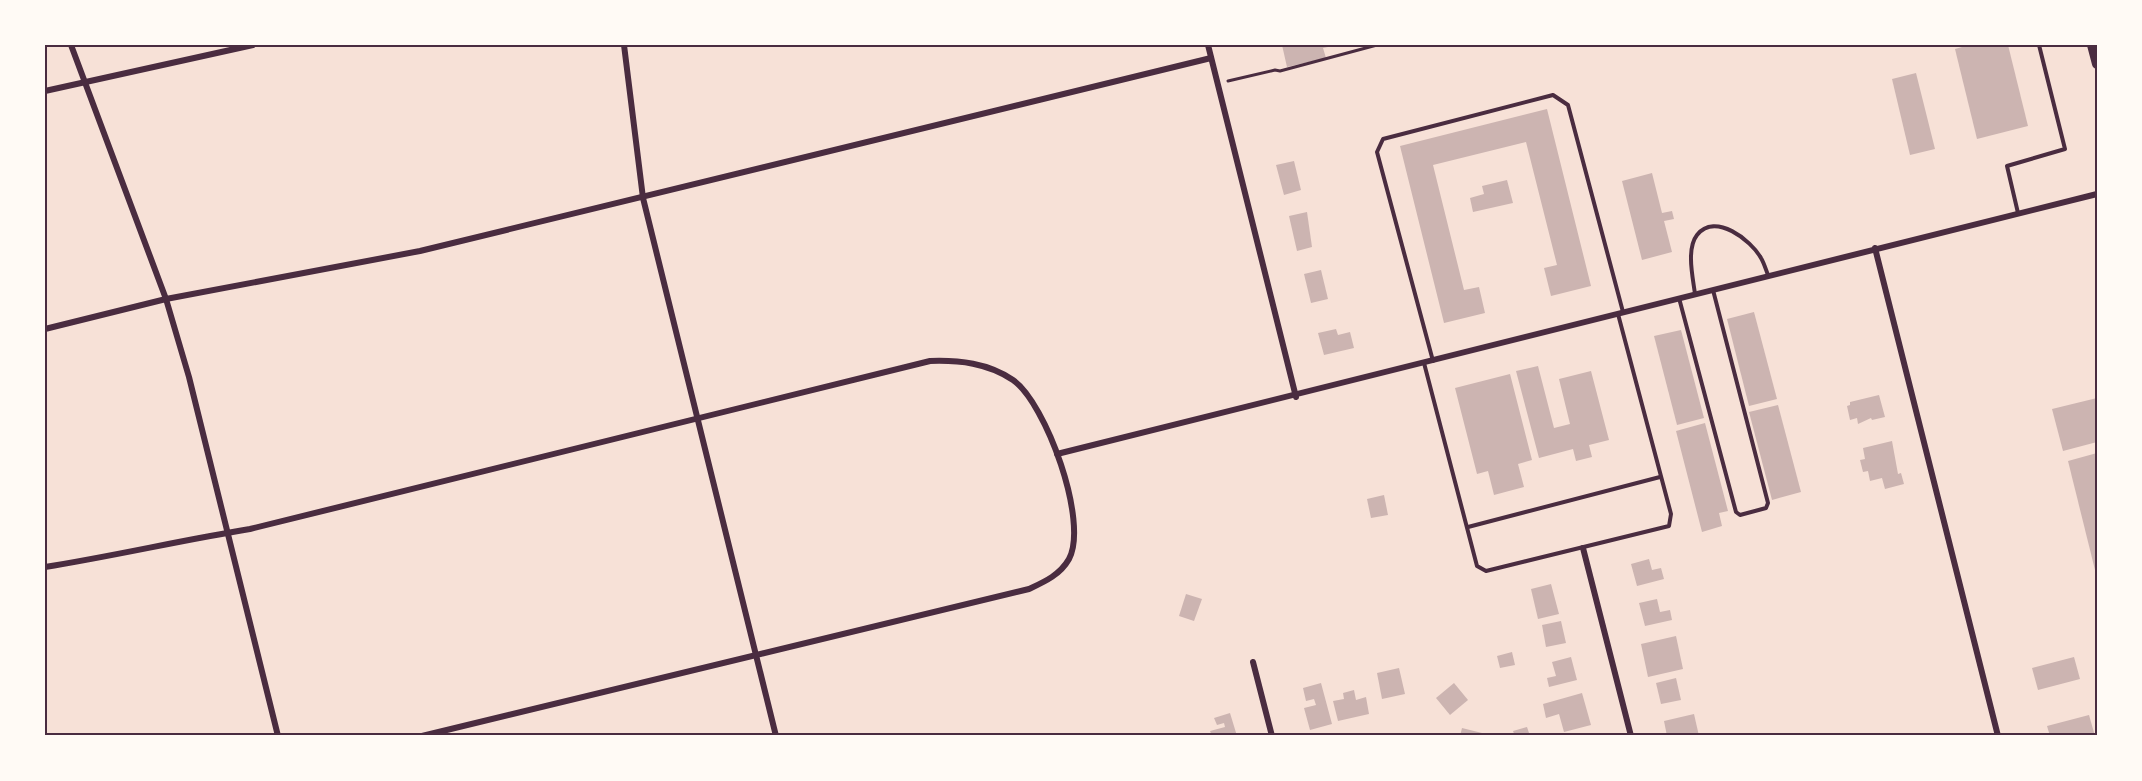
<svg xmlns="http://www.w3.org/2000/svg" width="2142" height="781" font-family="'PT Sans Narrow',sans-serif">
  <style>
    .building { fill: #ccb4b1 }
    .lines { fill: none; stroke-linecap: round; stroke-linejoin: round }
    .path { stroke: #4a2c40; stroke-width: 3 }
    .service { stroke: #4a2c40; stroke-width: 4 }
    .minor { stroke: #4a2c40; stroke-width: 6 }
    .secondary { stroke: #4a2c40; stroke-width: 10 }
    .neatline { fill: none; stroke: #4a2c40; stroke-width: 2 }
  </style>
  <rect width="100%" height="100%" fill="#f7e1d7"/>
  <g class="building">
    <path d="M1282,45h51v1l-10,2 3,10 -39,9z"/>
    <path d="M1969,45h39l20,81 -51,13 -22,-90z"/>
    <path d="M1916,73l19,76 -25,6 -18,-76z"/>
    <path d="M1547,109l44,177 -40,10 -7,-28 13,-3 -31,-123 -93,23 31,125 15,-3 6,26 -41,10 -44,-177z"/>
    <path d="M1294,161l7,29 -17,5 -8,-30z"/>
    <path d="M1652,173l10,40 10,-2 2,8 -10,2 8,31 -30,8 -20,-79z"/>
    <path d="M1507,180l6,23 -40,9 -3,-14 14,-4 -2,-8z"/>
    <path d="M1307,212l5,35 -15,4 -8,-35z"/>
    <path d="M1321,270l7,29 -17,4 -7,-29z"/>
    <path d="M1754,312l23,87 -28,7 -22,-87z"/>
    <path d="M1336,329l2,6 12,-3 4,16 -30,7 -6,-22z"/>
    <path d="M1681,330l23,88 -27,7 -23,-89z"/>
    <path d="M1538,366l16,62 16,-4 -11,-45 32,-8 18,69 -20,5 3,12 -16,4 -3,-12 -34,9 -23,-87z"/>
    <path d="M1510,374l22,86 -14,4 6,23 -30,8 -6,-24 -11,3 -22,-86z"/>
    <path d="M1879,395l6,22 -13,3 -1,-2 -13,6 -1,-6 -7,2 -3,-14 3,-1v-3z"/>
    <path d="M2097,398v44l-34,9 -11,-42z"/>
    <path d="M1778,405l23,87 -29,8 -23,-88z"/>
    <path d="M1705,423l23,88 -9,2 3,13 -20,6 -26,-101z"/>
    <path d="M1892,441l6,33 3,-1 3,11 -19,5 -3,-11 -12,3 -2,-10 -5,1 -3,-12 5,-1 -2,-11z"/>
    <path d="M2097,453v121h-1l-28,-113z"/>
    <path d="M1384,495l4,20 -17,3 -4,-19z"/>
    <path d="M1649,559l3,11 9,-2 3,11 -27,7 -6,-22z"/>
    <path d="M1551,584l8,30 -21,5 -7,-30z"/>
    <path d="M1186,594l16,5 -8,22 -15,-5z"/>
    <path d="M1657,599l3,13 10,-2 2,10 -27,6 -6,-23z"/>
    <path d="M1561,621l5,22 -20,4 -4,-22z"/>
    <path d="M1676,636l7,33 -35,8 -7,-33z"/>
    <path d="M1512,652l3,13 -15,3 -3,-12z"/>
    <path d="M1571,657l6,23 -28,7 -2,-9 9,-2 -4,-14z"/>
    <path d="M2074,657l6,22 -42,11 -6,-22z"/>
    <path d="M1399,668l6,26 -23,5 -5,-26z"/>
    <path d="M1676,678l5,22 -20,4 -5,-21z"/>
    <path d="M1321,683l11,41 -22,6 -6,-22 12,-3 -2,-6 -8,2 -3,-13z"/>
    <path d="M1454,683l14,17 -18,15 -14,-17z"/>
    <path d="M1354,690l2,10 10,-3 3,17 -31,7 -5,-20 11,-2 -1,-6z"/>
    <path d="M1582,693l9,32 -27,7 -5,-18 -13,4 -3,-14z"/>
    <path d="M1230,713l7,23h-25l-2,-5 15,-4 -1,-4 -7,2 -3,-7z"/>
    <path d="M1694,714l5,22h-32l-3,-15z"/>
    <path d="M2089,715l6,21h-45l-3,-10z"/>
    <path d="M1527,727l3,9h-15l-2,-5z"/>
    <path d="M1462,728l20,5 -1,3h-21z"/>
  </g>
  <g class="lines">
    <path class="path" d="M1228,81l47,-11 5,1 97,-26"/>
    <g class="service">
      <path d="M2018,213l-11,-47 58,-17 -26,-104"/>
      <path d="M1695,294c-2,-16 -9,-45 2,-59 18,-23 54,5 64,23 3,5 5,12 7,17"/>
      <path d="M1679,298l57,214 4,3 26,-7 2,-5 -55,-213"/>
      <path d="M1433,361l-56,-209 6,-13 170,-44 15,10 55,207"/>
      <path d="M1424,363l53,203 9,5 183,-45 2,-12 -53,-200"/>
      <path d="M1468,527l192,-50"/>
    </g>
    <g class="minor">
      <path d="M71,45l95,254 23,78 89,359"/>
      <path d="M624,45l19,153 133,538"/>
      <path d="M1208,45l88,352"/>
      <path d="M45,91l208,-46"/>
      <path d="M1875,248l123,488"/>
      <path d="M45,329l121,-30 254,-48 791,-193"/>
      <path d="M1057,454l1040,-260"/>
      <path d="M1583,548l48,188"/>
      <path d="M45,567c69,-11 137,-27 205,-38l680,-168c29,-1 58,2 83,19 33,23 76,142 56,179 -9,16 -25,23 -40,30l-607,147"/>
      <path d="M1253,662l19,74"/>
    </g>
    <path class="secondary" d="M2092,45l5,19"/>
  </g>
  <rect width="2142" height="781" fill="none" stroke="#fffaf5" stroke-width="93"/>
  <rect x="46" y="46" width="2050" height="688" class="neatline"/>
</svg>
